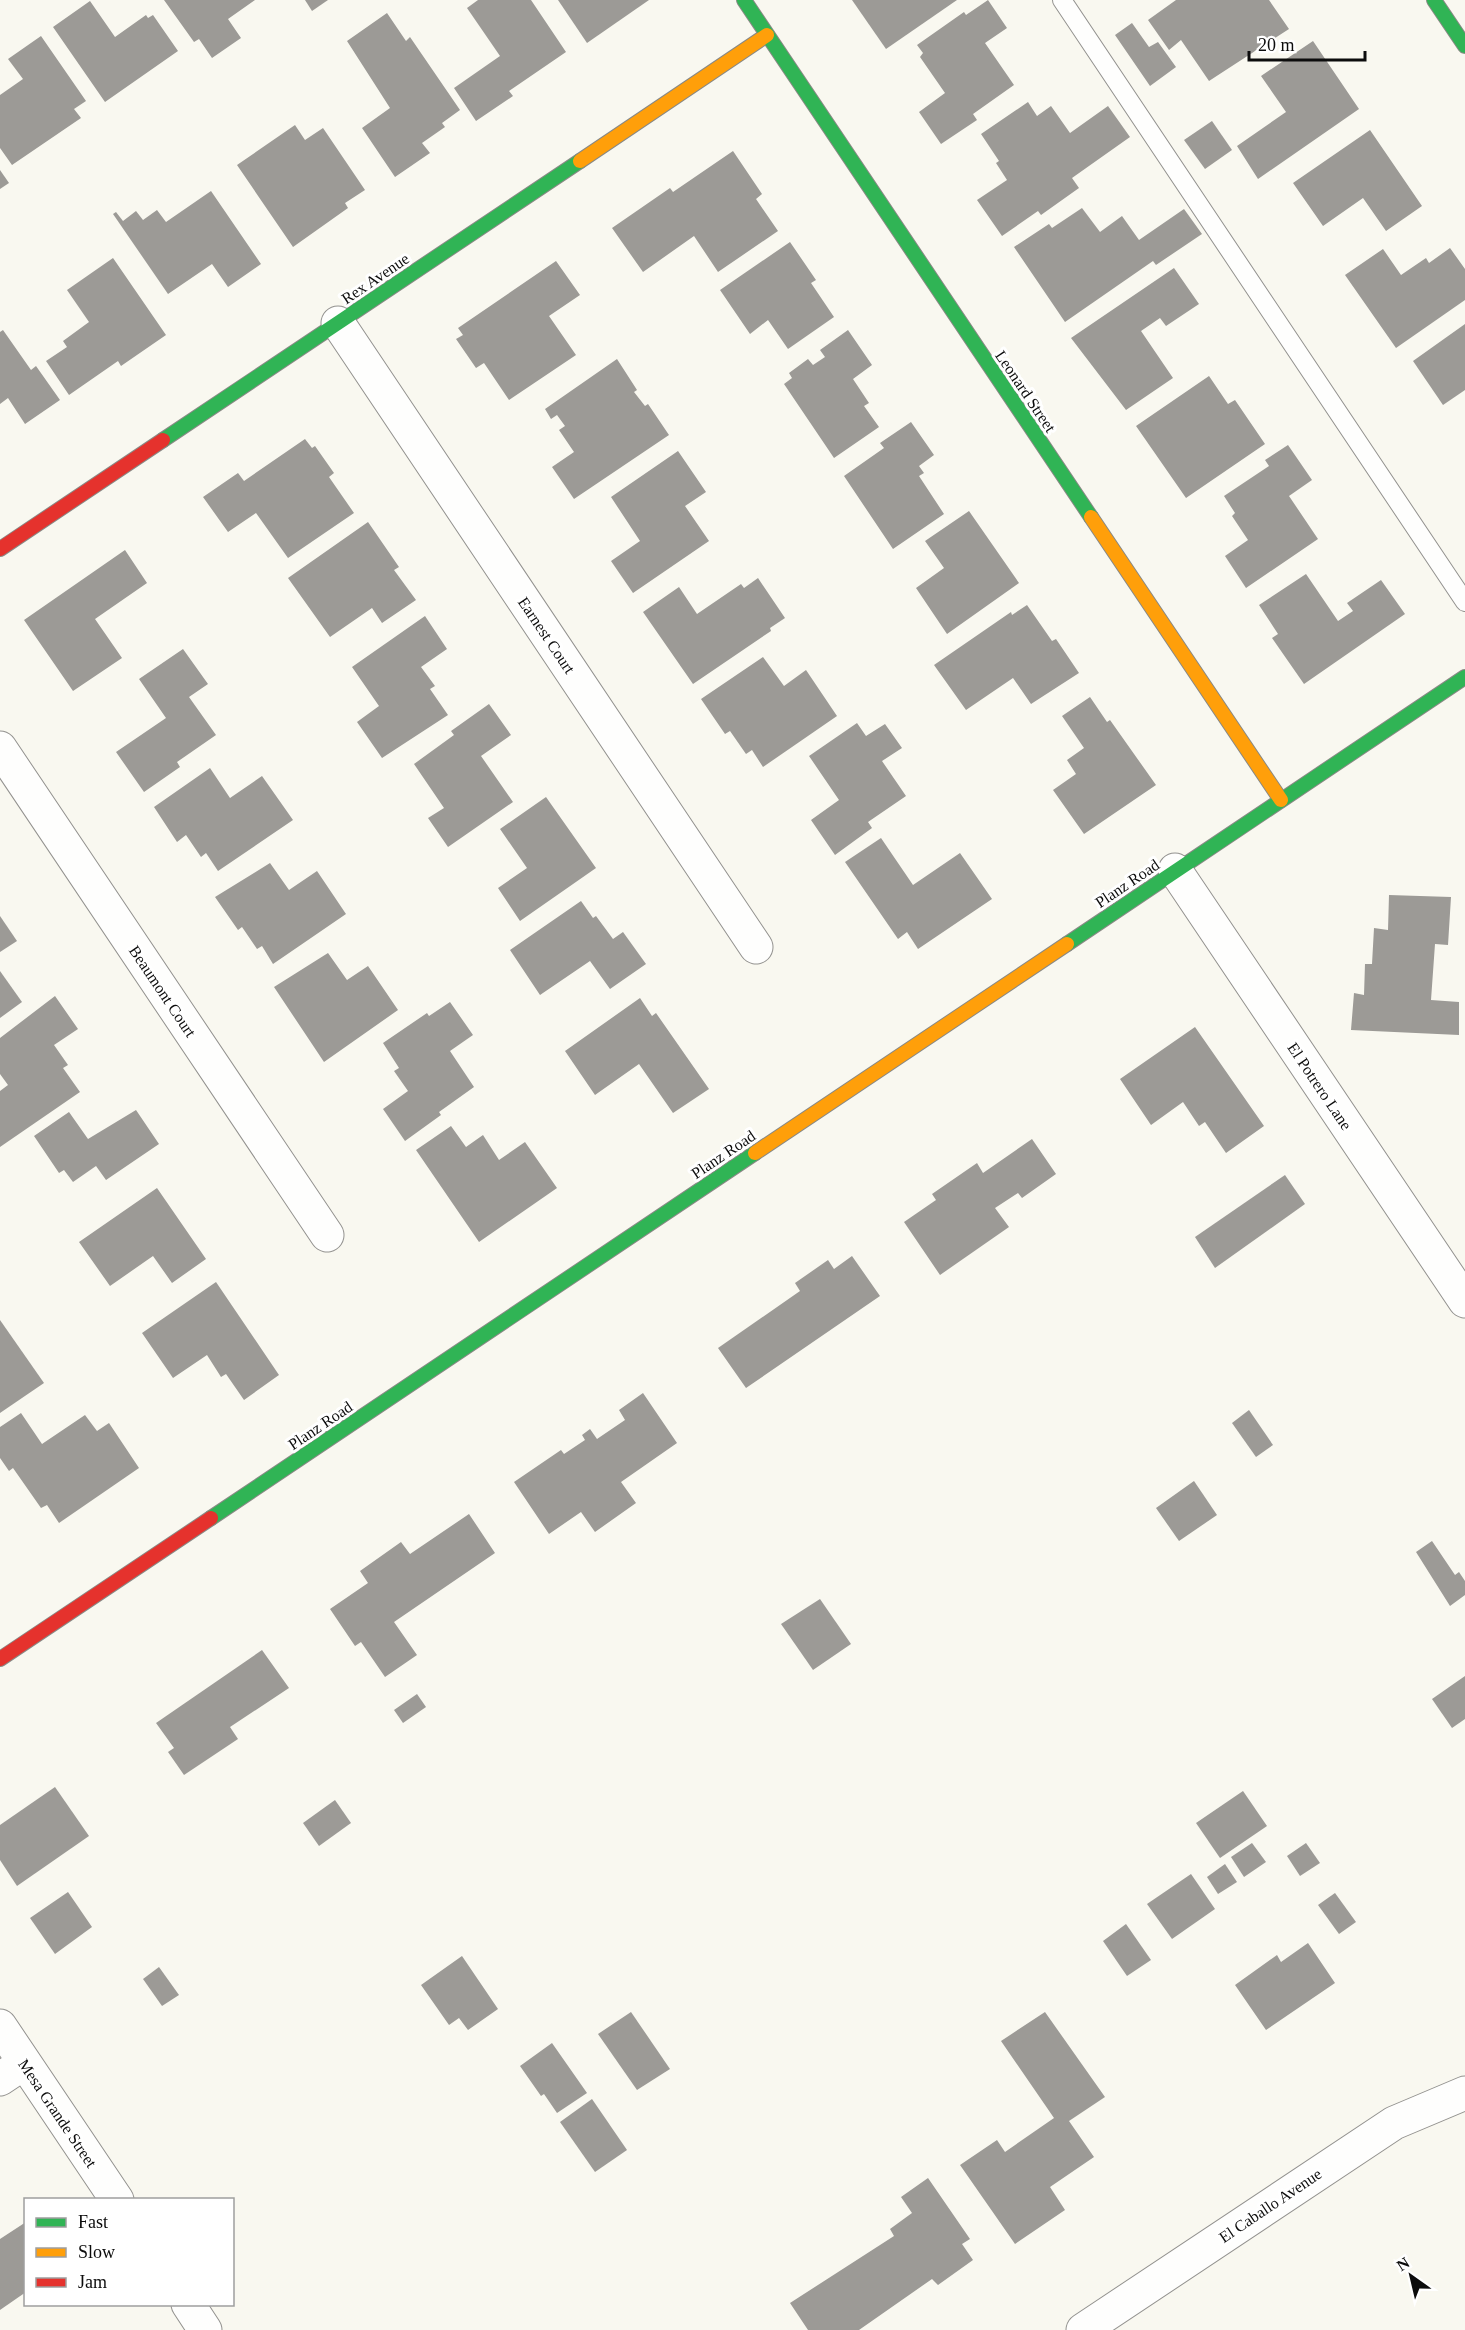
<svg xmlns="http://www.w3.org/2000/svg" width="1465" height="2330" font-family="Georgia,serif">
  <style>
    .building { fill: #9c9a96 }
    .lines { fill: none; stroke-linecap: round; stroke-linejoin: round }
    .lane-casing { stroke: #93928f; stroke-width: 20 }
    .street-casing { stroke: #93928f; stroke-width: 35 }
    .fast-casing { stroke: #898985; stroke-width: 16 }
    .slow-casing { stroke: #898985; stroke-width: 16 }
    .jam-casing { stroke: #898985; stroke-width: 16 }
    .lane { stroke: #fefefd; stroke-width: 18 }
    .street { stroke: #fefefd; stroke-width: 33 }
    .fast { stroke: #30b455; stroke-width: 14 }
    .slow { stroke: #ff9f0a; stroke-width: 14 }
    .jam { stroke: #e5322d; stroke-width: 14 }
    .labels { text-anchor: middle; stroke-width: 6; stroke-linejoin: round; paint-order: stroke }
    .street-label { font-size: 16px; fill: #0c0c0c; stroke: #fff }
  </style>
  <rect width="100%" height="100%" fill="#f9f8f0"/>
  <g class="building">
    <path d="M164,0h91l-27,19 13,19 -29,20 -13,-19 -5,3z"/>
    <path d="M305,0h23l-16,11z"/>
    <path d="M478,0h53l35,52 -57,39 4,5 -37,25 -22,-33 46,-32 -33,-48z"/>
    <path d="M558,0h91l-62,43z"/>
    <path d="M852,0h105l-71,49z"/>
    <path d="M988,0l19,28 -22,15 29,42 -41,29 4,6 -36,24 -22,-32 26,-19 -25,-36 3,-4 -6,-8 47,-33 2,3z"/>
    <path d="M1176,0h93l20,29 -80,52 -28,-41 -12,10 -21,-30z"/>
    <path d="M90,1l25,36 31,-22 2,3 5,-3 25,36 -73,51 -52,-75z"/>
    <path d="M387,13l19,28 4,-4 50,73 -18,13 3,4 -23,16 8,10 -35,24 -33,-49 28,-20 -43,-67z"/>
    <path d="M1132,23l17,24 9,-5 18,25 -26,19 -35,-51z"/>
    <path d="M41,36l45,65 -12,8 7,9 -69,47 -12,-17v-53l23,-16 -15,-20z"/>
    <path d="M1313,41l46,68 -101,70 -21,-33 49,-34 -25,-36z"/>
    <path d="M1028,102l9,14 14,-10 19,27 38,-27 22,31 -58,41 7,10 -38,27 -3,-4 -36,25 -25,-36 30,-20 -11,-17 3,-2 -18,-27z"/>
    <path d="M1212,121l20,29 -27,19 -21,-29z"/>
    <path d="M295,125l10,15 18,-12 42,62 -20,13 3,5 -55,39 -56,-82z"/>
    <path d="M1370,130l52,76 -36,25 -23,-33 -40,28 -30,-43z"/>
    <path d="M733,151l29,43 -6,5 22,32 -60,41 -24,-36 -51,36 -31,-44 58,-40 3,4z"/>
    <path d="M0,170l9,13 -9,6z"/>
    <path d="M211,191l50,73 -33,23 -16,-23 -44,30 -55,-80 3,-2 7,9 13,-10 7,9 14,-10 9,12z"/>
    <path d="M1082,208l18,24 22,-16 17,24 45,-31 18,25 -46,31 -3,-4 -88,61 -51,-75 35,-23 3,4z"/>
    <path d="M790,242l26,38 -5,3 23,34 -46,32 -20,-29 -18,14 -30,-44z"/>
    <path d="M1450,248l15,21v31l-69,48 -51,-73 38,-26 18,26 25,-17 3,5z"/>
    <path d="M113,258l53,77 -45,31 -3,-5 -49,34 -23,-34 21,-14 -4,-6 26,-19 -22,-32z"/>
    <path d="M556,261l24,34 -31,21 27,39 -67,45 -25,-37 -8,5 -20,-29 7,-4 -5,-7z"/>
    <path d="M1174,268l25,36 -33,22 -6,-8 -19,13 32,47 -47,32 -55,-72z"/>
    <path d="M1465,324v66l-22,15 -30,-44z"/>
    <path d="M3,330l28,40 5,-4 24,34 -35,24 -17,-26 -8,6v-72z"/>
    <path d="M848,330l24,35 -19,14 16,24 -5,3 15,21 -45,31 -50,-74 8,-6 -3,-5 19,-14 5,6 12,-8 -5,-7z"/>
    <path d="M617,359l20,31 -3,2 11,14 3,-2 21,31 -95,64 -22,-32 22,-15 -15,-22 6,-4 -8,-11 -6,4 -6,-10z"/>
    <path d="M1209,376l19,28 7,-4 30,44 -79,54 -50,-72z"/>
    <path d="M911,422l23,33 -15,11 5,7 -5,3 25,38 -51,35 -49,-73 40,-28 -4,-5z"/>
    <path d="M305,439l7,9 3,-2 19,27 -5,4 25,36 -66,45 -32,-45 -28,19 -25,-35 35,-24 6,8z"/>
    <path d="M1288,445l24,35 -23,16 29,43 -72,49 -21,-32 23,-16 -16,-24 3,-3 -11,-17 45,-30 -4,-6z"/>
    <path d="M678,451l28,41 -21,14 24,35 -76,52 -22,-32 29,-20 -29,-44z"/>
    <path d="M969,511l50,72 -72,51 -31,-46 28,-20 -19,-27z"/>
    <path d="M368,522l31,45 -5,3 22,30 -34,23 -10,-15 -42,29 -42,-59z"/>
    <path d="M125,550l22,33 -52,36 27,39 -49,33 -49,-71z"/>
    <path d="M1306,574l32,47 15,-10 -6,-8 34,-23 24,34 -101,70 -32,-46 6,-4 -19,-29z"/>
    <path d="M758,578l27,40 -15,10 1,3 -78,53 -50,-72 36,-25 18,27 44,-30 3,4z"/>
    <path d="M1027,605l25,36 4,-2 23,34 -48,31 -18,-26 -47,32 -32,-45 77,-53 1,3z"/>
    <path d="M425,616l22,33 -26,18 14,19 -5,3 18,26 -66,43 -25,-36 22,-16 -27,-39z"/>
    <path d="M183,649l25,35 -19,13 27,38 -39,27 3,5 -36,25 -28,-40 50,-34 -27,-39z"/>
    <path d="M763,657l21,29 22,-16 31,46 -74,51 -11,-17 -6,4 -16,-23 -5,3 -24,-35z"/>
    <path d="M1090,697l17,25 3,-2 46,65 -72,49 -31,-44 23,-16 -9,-14 17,-12 -22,-32z"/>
    <path d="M489,704l22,31 -30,21 32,46 -65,45 -20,-29 16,-10 -30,-44 40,-29 -3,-4z"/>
    <path d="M857,723l9,13 19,-12 17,24 -20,13 24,35 -38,26 4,6 -37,27 -24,-35 28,-20 -30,-44z"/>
    <path d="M210,768l20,30 32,-22 31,44 -75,51 -12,-18 -5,4 -15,-22 -9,7 -23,-35z"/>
    <path d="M546,797l50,71 -76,53 -22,-33 29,-20 -27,-39z"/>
    <path d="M881,838l32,47 47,-32 32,46 -74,50 -11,-17 -9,7 -53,-77z"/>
    <path d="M270,863l19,27 28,-19 29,43 -73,50 -11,-18 -5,3 -15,-22 -4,3 -23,-33z"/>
    <path d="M1389,895l62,2 -3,48 -13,-1 -4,56 28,2v33l-108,-5 3,-37 10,2 1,-31h7l2,-36 14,2z"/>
    <path d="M581,901l12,17 3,-2 17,23 10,-7 23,32 -36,25 -20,-28 -50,34 -30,-45z"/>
    <path d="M0,916l17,25 -17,11z"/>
    <path d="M328,953l19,27 21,-14 30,44 -74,52 -50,-75z"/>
    <path d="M0,971l22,31 -22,16z"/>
    <path d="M55,996l23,33 -24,16 14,20 -5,3 17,24 -80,55v-56l8,-6 -8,-11v-36z"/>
    <path d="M640,998l12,18 4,-3 53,76 -36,24 -34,-49 -44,31 -30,-44z"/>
    <path d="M450,1002l23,33 -23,16 24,36 -35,25 2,3 -36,26 -22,-32 25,-18 -14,-20 5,-3 -16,-25 44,-30 2,3z"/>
    <path d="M1195,1027l69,99 -38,27 -21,-31 -6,4 -16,-24 -32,23 -31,-46z"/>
    <path d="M136,1110l23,34 -53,36 -10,-14 -23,16 -9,-12 -5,3 -25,-37 35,-24 19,27z"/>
    <path d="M451,1126l15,21 17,-12 16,25 26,-18 32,46 -78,54 -63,-92z"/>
    <path d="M1032,1139l24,35 -34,24 -4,-5 -23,15 14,19 -69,48 -36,-53 32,-22 -4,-6 45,-31 6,10z"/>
    <path d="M1285,1175l20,29 -90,64 -20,-31z"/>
    <path d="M157,1188l49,71 -34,24 -19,-27 -43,30 -31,-44z"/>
    <path d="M852,1256l28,40 -134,92 -28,-40 82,-57 -5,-8 33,-23 6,9z"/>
    <path d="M216,1282l63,93 -35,25 -18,-26 -5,3 -14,-22 -34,23 -31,-45z"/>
    <path d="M0,1320l44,63 -44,30z"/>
    <path d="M643,1393l34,50 -56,39 15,21 -41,29 -14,-20 -32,22 -35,-52 47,-32 3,4 21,-14 -3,-5 8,-6 7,10 28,-19 -6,-10z"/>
    <path d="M1249,1410l24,35 -17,12 -24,-34z"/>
    <path d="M21,1413l21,31 43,-29 12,16 12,-8 30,45 -80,55 -12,-18 -6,3 -28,-40 -4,3 -9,-13v-31z"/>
    <path d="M1194,1481l23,34 -38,26 -23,-33z"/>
    <path d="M469,1514l26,39 -101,69 23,33 -32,22 -24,-35 -6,4 -25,-37 38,-26 -8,-12 41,-29 9,12z"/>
    <path d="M1432,1541l23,34 4,-3 6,9v14l-15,11 -34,-54z"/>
    <path d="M820,1599l31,45 -38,26 -32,-46z"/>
    <path d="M262,1650l27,38 -59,39 8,12 -54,36 -16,-23 6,-4 -18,-25z"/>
    <path d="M1465,1676v43l-13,9 -20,-29z"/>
    <path d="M417,1694l9,13 -23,16 -9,-13z"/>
    <path d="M55,1787l34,49 -72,50 -17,-26v-35z"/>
    <path d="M1243,1791l24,35 -47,32 -24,-35z"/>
    <path d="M335,1800l16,23 -32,23 -16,-23z"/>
    <path d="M1252,1843l14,19 -22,15 -13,-20z"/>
    <path d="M1306,1843l14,20 -20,13 -13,-20z"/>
    <path d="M1225,1864l12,18 -19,12 -11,-17z"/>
    <path d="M1191,1874l24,35 -43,30 -25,-35z"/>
    <path d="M68,1892l24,35 -37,27 -25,-36z"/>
    <path d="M1335,1893l21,29 -17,12 -21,-29z"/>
    <path d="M1126,1924l25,36 -24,16 -24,-35z"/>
    <path d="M1308,1943l27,40 -69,47 -31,-45 42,-30 4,7z"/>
    <path d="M462,1956l36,53 -30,21 -9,-12 -10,7 -28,-40z"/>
    <path d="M159,1967l20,28 -17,11 -19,-27z"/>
    <path d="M631,2012l39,57 -33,21 -39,-56z"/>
    <path d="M1045,2012l60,85 -36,24 25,36 -44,30 15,23 -50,34 -55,-79 37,-25 8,12 49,-34 -53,-77z"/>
    <path d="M552,2043l35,50 -30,20 -13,-19 -3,2 -21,-30z"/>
    <path d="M592,2099l35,51 -32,22 -35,-50z"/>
    <path d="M928,2178l42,61 -8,5 11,16 -35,25 -6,-6 -73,51h-51l-18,-27 104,-67 -4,-7 22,-16 -11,-16z"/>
    <path d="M26,2222v70l-26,18v-71z"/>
  </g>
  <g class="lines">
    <g class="lane-casing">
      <path id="lane" d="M1062,0l403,602"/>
    </g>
    <g class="street-casing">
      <g id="street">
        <path d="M338,323l418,624"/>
        <path d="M0,748l327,487"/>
        <path d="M1175,870l290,431"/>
        <path d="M0,2026l117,174"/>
        <path d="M0,2079l24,-16"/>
        <path d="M188,2304l17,26"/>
        <path d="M1083,2330l311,-207 71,-30"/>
      </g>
    </g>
    <g class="fast-casing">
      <g id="fast">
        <path d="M744,0l347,517"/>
        <path d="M1434,0l31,46"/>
        <path d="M163,440l417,-279"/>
        <path d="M1067,944l398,-267"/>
        <path d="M211,1518l544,-365"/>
      </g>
    </g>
    <g class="slow-casing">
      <g id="slow">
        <path d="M580,161l187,-126"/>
        <path d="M1091,517l190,283"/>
        <path d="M755,1153l312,-209"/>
      </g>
    </g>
    <g class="jam-casing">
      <g id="jam">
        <path d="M0,549l163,-109"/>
        <path d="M0,1659l211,-141"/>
      </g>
    </g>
    <use href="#lane" class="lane"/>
    <use href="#street" class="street"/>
    <use href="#fast" class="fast"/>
    <use href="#slow" class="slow"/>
    <use href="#jam" class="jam"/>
  </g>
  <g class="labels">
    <g class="street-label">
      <text transform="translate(375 278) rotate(-34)" y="6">Rex Avenue</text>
      <text transform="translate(1026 391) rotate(56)" y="6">Leonard Street</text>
      <text transform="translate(547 635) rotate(56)" y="6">Earnest Court</text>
      <text transform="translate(1127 883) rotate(-34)" y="6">Planz Road</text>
      <text transform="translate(163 991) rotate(56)" y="6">Beaumont Court</text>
      <text transform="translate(1320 1086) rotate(56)" y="6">El Potrero Lane</text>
      <text transform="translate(723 1154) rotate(-34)" y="6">Planz Road</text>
      <text transform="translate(320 1425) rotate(-34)" y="6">Planz Road</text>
      <text transform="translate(58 2113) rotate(56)" y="6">Mesa Grande Street</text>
      <text transform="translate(1270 2205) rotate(-34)" y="6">El Caballo Avenue</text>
    </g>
  </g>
  <rect x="24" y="2198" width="210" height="108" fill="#ffffff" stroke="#9e9e9e" stroke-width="1.5"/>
  <rect x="36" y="2218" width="30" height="9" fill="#30b455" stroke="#9e9e9e" stroke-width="1.5"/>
  <text x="78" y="2228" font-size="18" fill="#0c0c0c">Fast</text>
  <rect x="36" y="2248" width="30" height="9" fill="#ff9f0a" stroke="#9e9e9e" stroke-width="1.5"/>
  <text x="78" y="2258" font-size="18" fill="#0c0c0c">Slow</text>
  <rect x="36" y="2278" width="30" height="9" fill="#e5322d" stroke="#9e9e9e" stroke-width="1.5"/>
  <text x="78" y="2288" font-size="18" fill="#0c0c0c">Jam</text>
  <g transform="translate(1411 2276) rotate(326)" stroke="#ffffff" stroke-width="4.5" paint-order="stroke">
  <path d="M0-4.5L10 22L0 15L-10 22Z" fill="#0c0c0c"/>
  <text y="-9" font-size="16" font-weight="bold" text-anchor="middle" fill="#0c0c0c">N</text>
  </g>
  <path d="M1249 51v9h116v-9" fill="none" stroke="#0c0c0c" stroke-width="3"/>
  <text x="1258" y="51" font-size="18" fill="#0c0c0c" stroke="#ffffff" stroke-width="4.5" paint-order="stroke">20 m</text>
</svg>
